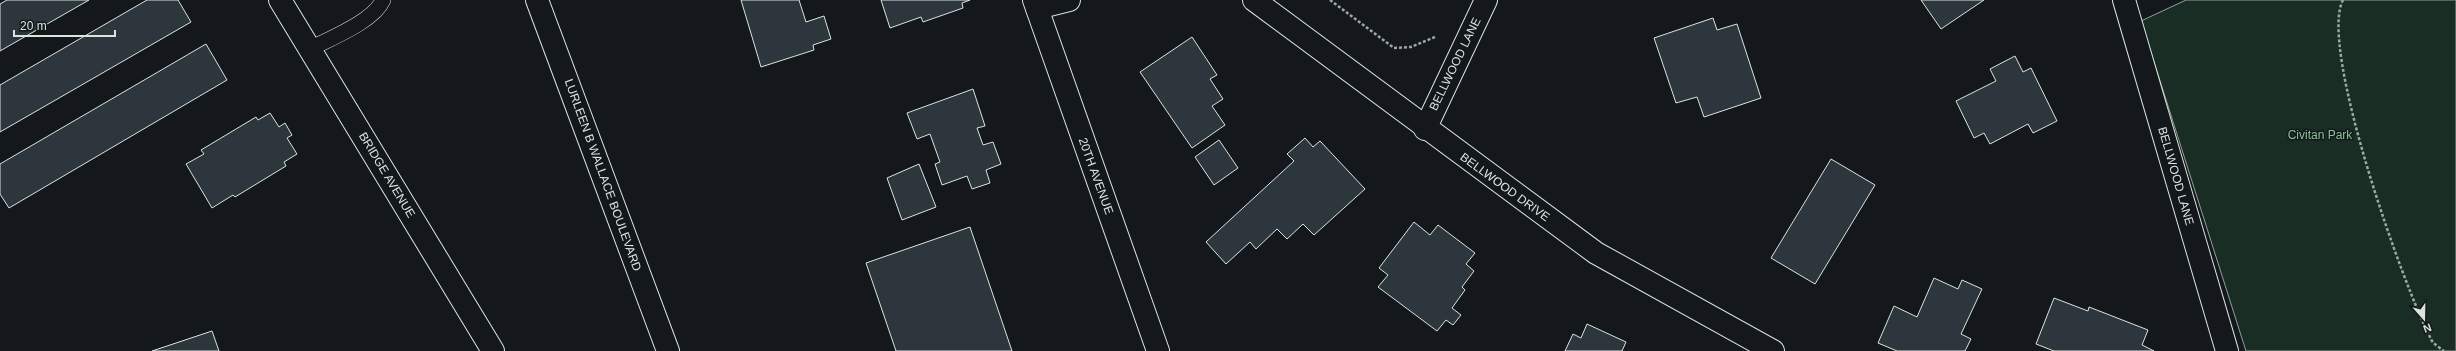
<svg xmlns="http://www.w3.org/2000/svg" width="2456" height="351" font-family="Helvetica,sans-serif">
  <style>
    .green { fill: #1a2d24; stroke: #939e99 }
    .building { fill: #2c363c; stroke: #d8e6dc }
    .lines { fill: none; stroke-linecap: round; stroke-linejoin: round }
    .lane-casing { stroke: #d8e6dc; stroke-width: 16 }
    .street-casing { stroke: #d8e6dc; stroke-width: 24 }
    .highway-casing { stroke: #d8e6dc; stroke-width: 24 }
    .path { stroke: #9da8a2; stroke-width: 2.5; stroke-dasharray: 3 2; stroke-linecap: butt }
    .lane { stroke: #14181c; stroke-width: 15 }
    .street { stroke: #14181c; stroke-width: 22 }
    .highway { stroke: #14181c; stroke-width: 22 }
    .labels { text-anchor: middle; stroke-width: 3; stroke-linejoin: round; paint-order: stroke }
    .street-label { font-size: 12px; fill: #d8e6dc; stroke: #14181c }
    .park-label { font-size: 12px; fill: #8ac095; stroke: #14181c }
  </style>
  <rect width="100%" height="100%" fill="#14181c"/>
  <path class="green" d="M2186,0h270v351h-210l-105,-330z"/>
  <g class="building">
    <path d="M7,0h82l-89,51v-47z"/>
    <path d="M147,0h31l13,22 -191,110v-47z"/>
    <path d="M741,0h58l7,22 18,-6 7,23 -18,6 1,5 -53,17z"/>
    <path d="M881,0h89l-8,3 1,5 -40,14 -2,-5 -31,11z"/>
    <path d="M1921,0h63l-43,29z"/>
    <path d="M1713,18l4,12 20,-6 24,74 -57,19 -7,-20 -21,6 -22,-65z"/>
    <path d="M1192,37l25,38 -7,4 13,20 -11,7 13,19 -33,23 -52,-76z"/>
    <path d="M206,44l21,36 -218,128 -9,-14v-30z"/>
    <path d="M2015,56l8,16 8,-4 26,53 -24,12 -5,-9 -38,20 -6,-11 -10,5 -18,-37 40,-20 -6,-12z"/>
    <path d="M973,89l12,37 -8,2 6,17 10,-3 8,22 -15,6 4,13 -18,6 -5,-13 -25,9 -7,-21 5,-2 -10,-28 -13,5 -10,-26z"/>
    <path d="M270,113l9,14 6,-4 7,12 -5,3 10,16 -13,8 2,4 -51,31 -2,-2 -21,13 -26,-44 18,-10 -3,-4 55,-33 2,3z"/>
    <path d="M1305,138l8,9 7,-6 45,48 -51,46 -11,-11 -16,15 -10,-10 -21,20 -6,-7 -24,22 -20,-22 88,-81 -7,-7z"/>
    <path d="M1219,140l19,28 -24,17 -19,-28z"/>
    <path d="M1831,159l44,26 -60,99 -44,-26z"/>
    <path d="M919,164l17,43 -34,13 -15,-42z"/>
    <path d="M1414,222l16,13 8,-10 37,28 -9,11 8,7 -12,16 3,3 -13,18 9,7 -8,10 -7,-5 -9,11 -59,-44 10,-12 -9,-7z"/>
    <path d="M970,227l42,124h-116l-30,-88z"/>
    <path d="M1934,278l24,11 4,-9 20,9 -21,45 10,5 -6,12h-68l-19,-8 16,-37 23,11z"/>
    <path d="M2054,298l34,13 1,-4 59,23 -6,15 12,6h-100l-18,-7z"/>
    <path d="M1587,324l39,18 -4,9h-57l8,-17 8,4z"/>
    <path d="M212,331l7,20h-67z"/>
  </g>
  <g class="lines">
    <g class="lane-casing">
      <path id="lane" d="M310,49c21,-11 64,-28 73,-49"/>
    </g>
    <g class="street-casing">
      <g id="street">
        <path d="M280,0l213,351"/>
        <path d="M1034,0l124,351"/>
        <path d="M1254,0l342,253 177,98"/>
        <path d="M2124,0l103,351"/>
        <path d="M1037,8l32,-8"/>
        <path d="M1425,129l61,-129"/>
      </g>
    </g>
    <g class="highway-casing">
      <path id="highway" d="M537,0l131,351"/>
    </g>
    <g class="path">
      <path d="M1330,0l64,48 17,-1 24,-10"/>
      <path d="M2343,0c-25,47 61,288 88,339 2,5 9,9 13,12"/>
    </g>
    <use href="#lane" class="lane"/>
    <use href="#street" class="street"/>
    <use href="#highway" class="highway"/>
  </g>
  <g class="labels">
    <g class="street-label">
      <text transform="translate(1455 64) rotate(-64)" y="4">BELLWOOD LANE</text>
      <text transform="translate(387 175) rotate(59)" y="4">BRIDGE AVENUE</text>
      <text transform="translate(603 175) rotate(70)" y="4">LURLEEN B WALLACE BOULEVARD</text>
      <text transform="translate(1096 176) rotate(70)" y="4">20TH AVENUE</text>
      <text transform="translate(2176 176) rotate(74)" y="4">BELLWOOD LANE</text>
      <text transform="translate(1505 187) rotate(36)" y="4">BELLWOOD DRIVE</text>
    </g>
    <g class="park-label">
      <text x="2320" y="139">Civitan Park</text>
    </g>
  </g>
  <g transform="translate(2424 319) rotate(160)" stroke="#14181c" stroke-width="3" paint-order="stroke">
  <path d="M0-3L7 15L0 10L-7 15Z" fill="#d8e6dc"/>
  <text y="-6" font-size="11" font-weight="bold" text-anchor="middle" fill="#d8e6dc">N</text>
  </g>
  <path d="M14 30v6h101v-6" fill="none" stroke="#d8e6dc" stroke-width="2"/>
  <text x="20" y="30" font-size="12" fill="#d8e6dc" stroke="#14181c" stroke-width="3" paint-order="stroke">20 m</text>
</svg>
